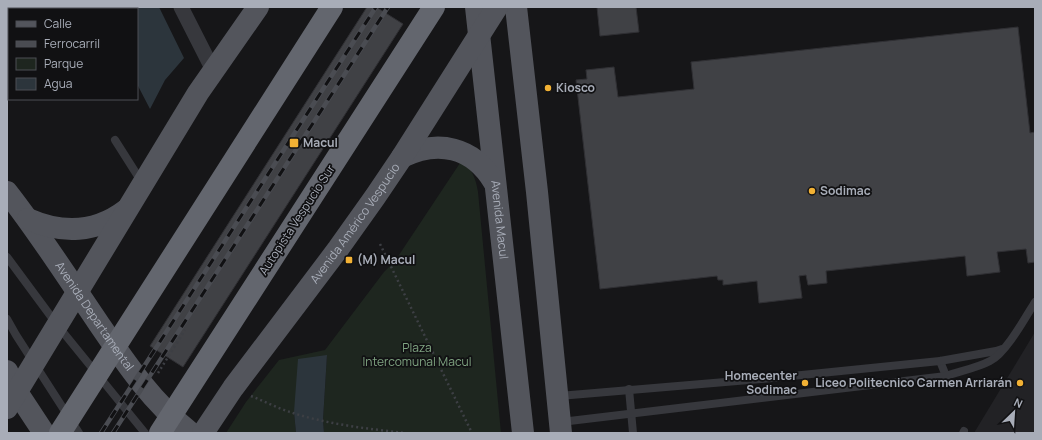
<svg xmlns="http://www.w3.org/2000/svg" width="1042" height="440" font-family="Manrope,sans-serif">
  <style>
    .built { fill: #222225 }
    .green { fill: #1e261f }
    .water { fill: #2c353c }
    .building { fill: #404145; stroke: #303034 }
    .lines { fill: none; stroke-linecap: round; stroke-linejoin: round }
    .path { stroke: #3d3f44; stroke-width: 2.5; stroke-dasharray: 2 3; stroke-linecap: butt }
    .service { stroke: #37383d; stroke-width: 8 }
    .minor { stroke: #37383d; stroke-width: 15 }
    .primary { stroke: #53555c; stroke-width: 22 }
    .motorway { stroke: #63666e; stroke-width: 22 }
    .rail-casing { stroke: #4a4c52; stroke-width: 4.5 }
    .rail { stroke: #111113; stroke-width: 3; stroke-dasharray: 9; stroke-linecap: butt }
    .poi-dot { fill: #f2b134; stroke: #111113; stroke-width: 1.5 }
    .labels { text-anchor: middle; stroke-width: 3.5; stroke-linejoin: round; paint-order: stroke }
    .poi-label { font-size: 12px; font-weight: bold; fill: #a8adb8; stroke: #111113; text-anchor: start }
    .street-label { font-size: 12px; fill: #a8adb8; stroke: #111113 }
    .park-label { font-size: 12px; fill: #7fa381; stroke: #111113 }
  </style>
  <rect width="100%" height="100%" fill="#161618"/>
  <path class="built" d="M1035,332v101h-61z"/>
  <path class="green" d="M462,160c10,9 14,19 16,32l23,241h-177l-1,-13 4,-65 -33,57 2,21h-70l20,-31 33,-42 46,-10 59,-78 11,-11z"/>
  <g class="water">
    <path d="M107,7h52l25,51 -19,22 -15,29 -13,-25v-75h-30z"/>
    <path d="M327,355l-4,65 1,13h-28l-2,-21 4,-53z"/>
  </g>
  <g class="building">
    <path d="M367,7h9l27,17 -220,343 -33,-21z"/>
    <path d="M597,7h39l3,25 -39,4z"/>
    <path d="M1018,27l12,106 5,-1v130l-7,1 -2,-14 -29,3 3,20 -33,4 -2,-20 -139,15 1,12 -19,2 -2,-10 -7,1 3,22 -43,5 -2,-22 -34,4v-5h-5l-1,-4 -117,13 -24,-209 11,-1 -1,-9 28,-3 4,30 76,-8 -3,-27z"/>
  </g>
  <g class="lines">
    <g class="path">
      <path d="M380,244l92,189"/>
      <path d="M158,373l27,-43"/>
      <path d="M251,396c13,5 26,12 39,16 35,12 79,17 115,21"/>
    </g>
    <g class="service">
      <path d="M115,140l26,41"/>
      <path d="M7,257l51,69 87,107"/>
      <path d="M7,319l9,16 63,98"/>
      <path d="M940,361l6,15"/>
      <path d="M629,389l4,44"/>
      <path d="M559,396l202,-17 179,-18 56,-10 6,-2"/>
      <path d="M561,422l385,-46c14,-5 31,-8 44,-15 16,-8 35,-43 45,-59"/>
      <path d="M963,433l1,-2"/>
    </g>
    <path class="minor" d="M181,7l32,63"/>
    <g class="primary">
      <path id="s1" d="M476,7l47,426"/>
      <path d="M516,7l21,185 24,241"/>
      <path d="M402,157c36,-18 71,-10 92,25"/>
      <path id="s2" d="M7,192c33,42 62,88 92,132 28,41 53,78 92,109"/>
      <path d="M28,219c34,15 68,14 98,-9"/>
      <path d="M7,371l10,21 27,41"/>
      <path d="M7,408l191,-315 60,-86"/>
      <path id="s3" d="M203,433l30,-45 105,-139 37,-52 27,-40 95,-150"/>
    </g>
    <g class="motorway">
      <path d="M60,433l272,-426"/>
      <path d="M160,433l274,-426"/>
    </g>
    <g class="rail-casing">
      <g id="rail">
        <path d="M101,433l275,-426"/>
        <path d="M113,433l275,-426"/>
      </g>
    </g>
    <use href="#rail" class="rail"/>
  </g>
  <g class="poi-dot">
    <circle cx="548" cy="88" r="4"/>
    <rect x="289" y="138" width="10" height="10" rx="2"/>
    <circle cx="812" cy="191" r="4"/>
    <rect x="345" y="256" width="8" height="8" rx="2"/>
    <circle cx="805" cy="383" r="4"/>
    <circle cx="1020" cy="383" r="4"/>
  </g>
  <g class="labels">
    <g class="poi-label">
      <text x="556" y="92">Kiosco</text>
      <text x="303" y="147">Macul</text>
      <text x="820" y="195">Sodimac</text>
      <text x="357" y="264">(M) Macul</text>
      <text x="797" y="380" text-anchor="end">Homecenter<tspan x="797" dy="14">Sodimac</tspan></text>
      <text x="1012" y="387" text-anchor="end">Liceo Politecnico Carmen Arriarán</text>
    </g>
    <g class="street-label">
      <text transform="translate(297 220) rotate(-57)" y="4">Autopista Vespucio Sur</text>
      <text dy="4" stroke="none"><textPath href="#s1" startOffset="214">Avenida Macul</textPath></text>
      <text dy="4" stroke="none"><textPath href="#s3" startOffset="259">Avenida Américo Vespucio</textPath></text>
      <text dy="4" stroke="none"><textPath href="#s2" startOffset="152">Avenida Departamental</textPath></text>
    </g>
    <g class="park-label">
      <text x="417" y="352">Plaza<tspan x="417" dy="14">Intercomunal Macul</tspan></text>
    </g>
  </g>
  <rect width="1042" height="440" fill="none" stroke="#a8adb8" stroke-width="16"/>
  <rect x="8" y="8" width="130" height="92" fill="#111113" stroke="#4d4f55"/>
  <rect x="16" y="21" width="20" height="6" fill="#53555c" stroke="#4d4f55"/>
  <text x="44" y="28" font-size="12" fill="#a8adb8">Calle</text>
  <rect x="16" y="41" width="20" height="6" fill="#4a4c52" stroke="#4d4f55"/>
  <text x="44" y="48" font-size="12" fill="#a8adb8">Ferrocarril</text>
  <rect x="16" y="58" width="20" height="12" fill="#1e261f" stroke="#4d4f55"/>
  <text x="44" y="68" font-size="12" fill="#a8adb8">Parque</text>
  <rect x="16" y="78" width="20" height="12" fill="#2c353c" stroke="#4d4f55"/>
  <text x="44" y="88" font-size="12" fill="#a8adb8">Agua</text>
  <g transform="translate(1014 412) rotate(25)" stroke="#111113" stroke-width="3" paint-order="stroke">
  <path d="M0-3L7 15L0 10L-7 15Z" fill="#a8adb8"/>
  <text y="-6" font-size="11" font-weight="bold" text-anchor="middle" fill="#a8adb8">N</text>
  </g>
</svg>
